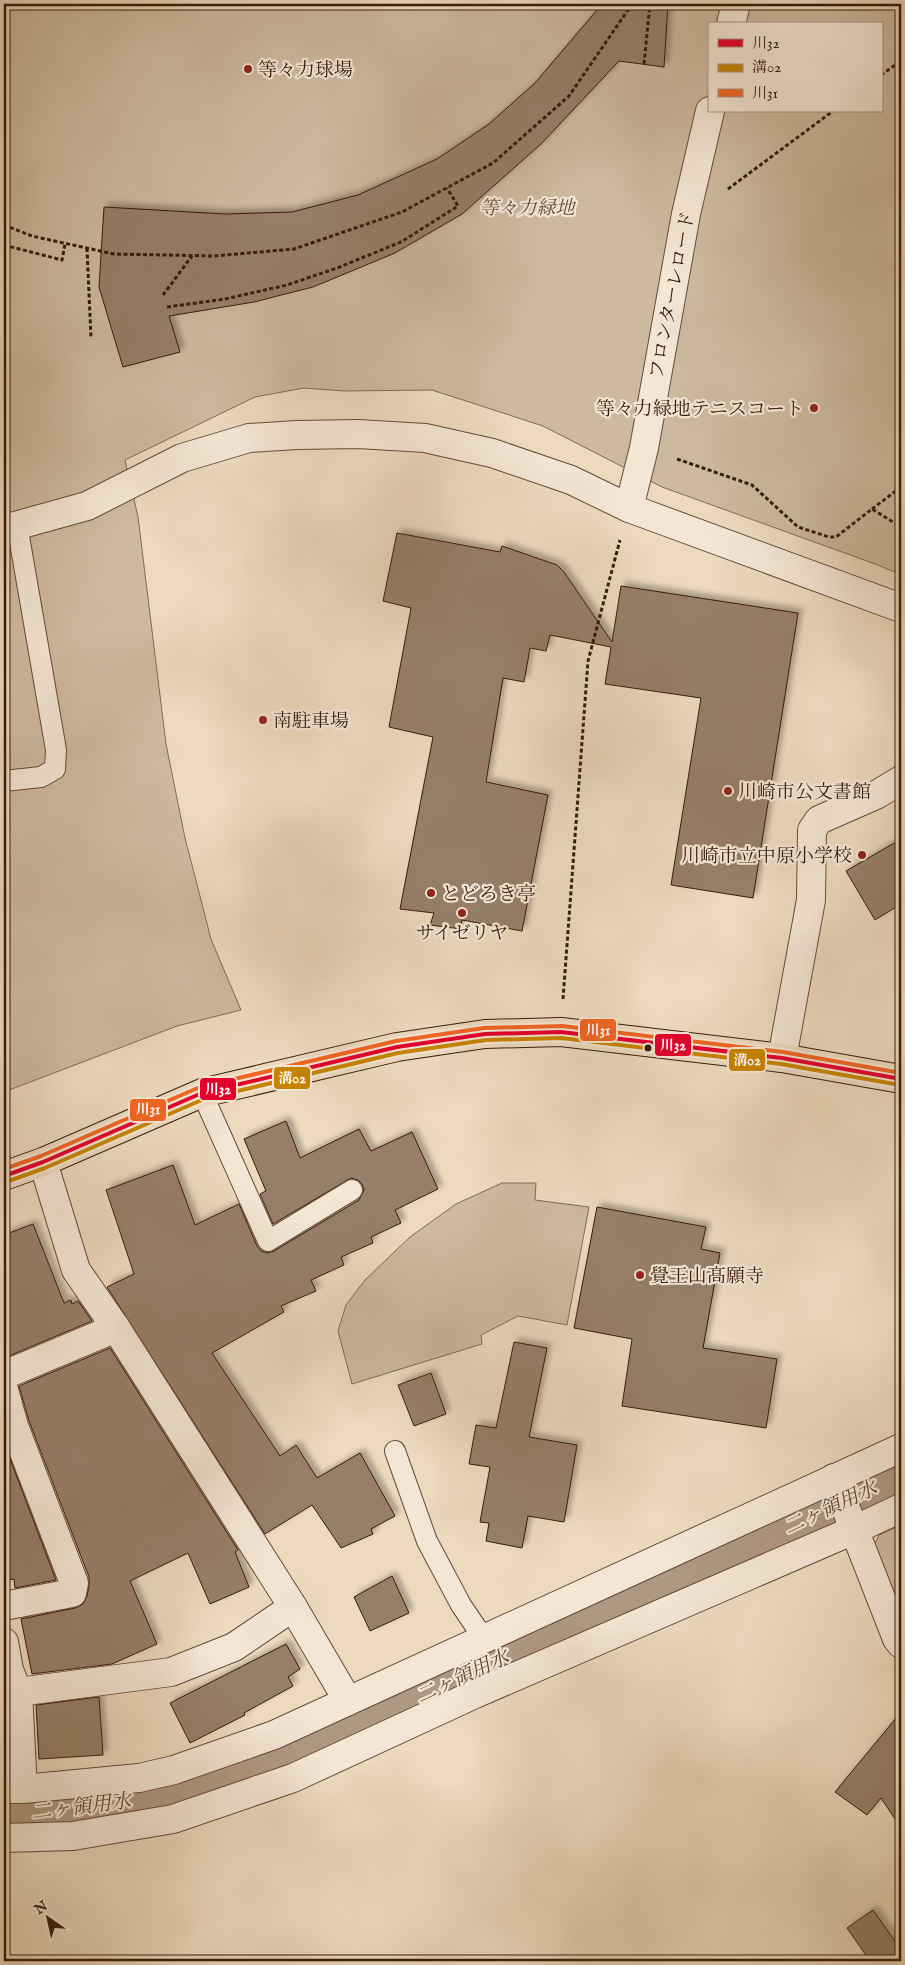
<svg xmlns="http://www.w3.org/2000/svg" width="905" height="1965" font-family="'IM FELL English','Noto Serif JP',serif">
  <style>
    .green { fill: #cdb99f; stroke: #826a54; fill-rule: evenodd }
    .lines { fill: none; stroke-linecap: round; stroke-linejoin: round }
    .river { stroke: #af9881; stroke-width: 70 }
    .building { fill: #967e68; stroke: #381b0a; filter: url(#shadow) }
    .service-casing { stroke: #654a37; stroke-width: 22 }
    .pedestrian-casing { stroke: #654a37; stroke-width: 30 }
    .minor-casing { stroke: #654a37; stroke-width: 30 }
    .tertiary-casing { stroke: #654a37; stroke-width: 30 }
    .trunk-casing { stroke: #381b0a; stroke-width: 30 }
    .path { stroke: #381b0a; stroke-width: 3; stroke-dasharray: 4 2.5; stroke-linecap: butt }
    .service { stroke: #f3e6d5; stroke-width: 20 }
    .pedestrian { stroke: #f3e6d5; stroke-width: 28 }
    .minor { stroke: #f3e6d5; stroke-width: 28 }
    .tertiary { stroke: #f3e6d5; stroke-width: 28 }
    .trunk { stroke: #ecd9be; stroke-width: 28 }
    .bus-1-casing { stroke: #f3e6d5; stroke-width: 8 }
    .bus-2-casing { stroke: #f3e6d5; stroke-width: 8 }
    .bus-3-casing { stroke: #f3e6d5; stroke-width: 8 }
    .bus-1 { stroke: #e4002b; stroke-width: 4 }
    .bus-2 { stroke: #c78302; stroke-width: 4 }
    .bus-3 { stroke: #f26522; stroke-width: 4 }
    .poi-dot { fill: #8f2418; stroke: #f3e6d5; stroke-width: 2 }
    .bus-dot { fill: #381b0a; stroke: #f3e6d5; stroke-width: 2 }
    .labels { text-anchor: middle; stroke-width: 4.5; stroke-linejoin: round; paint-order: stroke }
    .poi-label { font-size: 19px; fill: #381b0a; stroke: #f3e6d5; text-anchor: start }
    .park-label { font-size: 19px; font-style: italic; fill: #654a37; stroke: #f3e6d5 }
    .street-label { font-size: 19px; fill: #381b0a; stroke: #f3e6d5 }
    .water-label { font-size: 20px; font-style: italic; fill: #624734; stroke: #f3e6d5 }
    .line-badge { stroke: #f3e6d5; stroke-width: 2 }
    .badge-label { font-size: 14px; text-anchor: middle; font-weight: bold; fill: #fff }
  </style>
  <defs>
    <filter id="shadow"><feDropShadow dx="4.5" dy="-4.5" stdDeviation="2.5" flood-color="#0004"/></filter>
  </defs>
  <rect width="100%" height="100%" fill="#ecd9be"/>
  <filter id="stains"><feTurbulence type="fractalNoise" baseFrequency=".004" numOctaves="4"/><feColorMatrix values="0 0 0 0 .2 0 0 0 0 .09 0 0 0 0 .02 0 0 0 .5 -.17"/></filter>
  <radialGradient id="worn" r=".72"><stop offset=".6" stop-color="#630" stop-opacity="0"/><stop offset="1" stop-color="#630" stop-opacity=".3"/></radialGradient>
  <g class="green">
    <path d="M4,4h897v571l-23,-10 -216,-78 -119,-61 -111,-36 -88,1 -40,-3 -49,9 -130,63 13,57 28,227 19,94 26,101 30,71 -64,16 -173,66zM709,24h172v87h-172z"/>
    <path d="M502,1183h34l-1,17 54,7 -22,118 -49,-9 -37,19 1,9 -130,40 -14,-53 8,-26 19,-25 45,-43 46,-33z"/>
    <path d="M901,1525v86l-27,-65 5,-11z"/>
  </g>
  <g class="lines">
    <path class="river" d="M4,1813l28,1 99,-12 39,-7 76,-26 114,-46 541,-248"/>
  </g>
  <g class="building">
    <path d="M602,4h66l-4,63 -45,-6 -78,83 -79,70 -67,39 -82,34 -59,15 -85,14 11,36 -57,15 -24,-80 5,-80 121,7 67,-2 66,-17 79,-36 52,-35 46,-41z"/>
    <path d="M397,533l103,19 2,-6 55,19 7,7 48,70 9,-56 177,27 -45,285 -82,-13 30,-187 -96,-14 6,-37 -61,-12 -4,16 -16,-3 -6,34 -21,-4 -17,104 62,13 -26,136 -60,-11 -2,9 -30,-4 4,-12 -34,-4 33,-172 -44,-10 22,-119 -28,-7z"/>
    <path d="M901,839v65l-26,16 -29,-49z"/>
    <path d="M286,1121l14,37 59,-29 12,22 41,-19 26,57 -43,21 6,13 -30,14 2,6 -32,14 3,8 -33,15 5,11 -35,15 3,6 -72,41 68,103 16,-11 21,33 43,-25 35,63 -24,13 2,5 -32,14 -29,-43 -47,29 -158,-247 27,-13 -28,-84 67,-25 22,60 44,-21 18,42 4,5 6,2 7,-2 85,-51 5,-10 -2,-6 -4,-4 -7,-2 -78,46 -13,-30 6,-3 -22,-52z"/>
    <path d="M597,1207l109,20 -5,22 19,4 -17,95 74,11 -11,69 -144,-22 10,-67 -58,-11z"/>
    <path d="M33,1224l31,79 7,-3 1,4 6,-3 14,20 -88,37v-123z"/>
    <path d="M514,1342l33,6 -18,89 48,8 -13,77 -36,-6 -6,32 -36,-7 3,-18 -9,-1 10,-55 -21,-3 7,-39 20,3z"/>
    <path d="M110,1348l128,202 -3,2 14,35 -39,17 -22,-51 -58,28 27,63 -45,20 -80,10 -11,-55 54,-11 8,-4 4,-8 2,-10v-9l-60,-156 -10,-35z"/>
    <path d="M431,1373l15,41 -32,12 -16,-41z"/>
    <path d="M4,1443l52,137 -41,8 -1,-9 -10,2z"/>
    <path d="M392,1576l17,37 -39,18 -16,-34z"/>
    <path d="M286,1644l14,25 -12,8 5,9 -49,27 1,2 -55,28 -20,-40z"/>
    <path d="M99,1697l4,58 -64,4 -3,-54z"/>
    <path d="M901,1712v116l-20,-30 -14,17 -32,-23z"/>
    <path d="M873,1910l28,40v11h-31l-23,-33z"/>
  </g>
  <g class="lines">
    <g class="service-casing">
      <g id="service">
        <path d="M4,781l37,-4 14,-8 1,-19 -39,-225"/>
        <path d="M202,1093l66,148 84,-51"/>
        <path d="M395,1451l32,90 34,64 23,34"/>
      </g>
    </g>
    <g class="pedestrian-casing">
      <g id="pedestrian">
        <path d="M731,24l5,-20"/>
        <path d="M629,508l15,-60 42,-234 24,-103"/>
      </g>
    </g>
    <g class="minor-casing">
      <g id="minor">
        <path d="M782,1058l29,-158 1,-70 7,-10 57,-25 25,-15"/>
        <path d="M43,1162l33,108 40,58 177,279 55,94"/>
        <path d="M4,1375l112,-47"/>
        <path d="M4,1390l10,36 60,157 -2,10 -68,13"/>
        <path d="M834,1478l63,161 4,5"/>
        <path d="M4,1642l5,28 9,22 5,97"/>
        <path d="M18,1692l153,-20 63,-25 59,-40"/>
        <path d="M4,1789h19l116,-11 35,-8 100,-35 627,-287"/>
        <path d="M4,1838l69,-2 100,-17 120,-41 182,-84 379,-164 47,-22"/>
      </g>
    </g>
    <g class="tertiary-casing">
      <path id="tertiary" d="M4,529l83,-23 95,-48 67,-20 47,-3 62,-1 67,4 67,15 79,27 58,28 272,100"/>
    </g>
    <g class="trunk-casing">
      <path id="trunk" d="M4,1176l39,-14 159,-69 195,-46 88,-13 76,-2 221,26 119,21"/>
    </g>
    <g class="path">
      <path d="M644,64l6,-60"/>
      <path d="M881,75l20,-14"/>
      <path d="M728,189l105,-78"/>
      <path d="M4,225l28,11 82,18 100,2 80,-7 108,-37 91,-49 76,-67 63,-92"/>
      <path d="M4,245l58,15 3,-16"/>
      <path d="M87,248l4,90"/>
      <path d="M163,295l29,-39"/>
      <path d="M167,307l58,-8 62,-14 50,-17 64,-26 57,-36 -11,-18"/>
      <path d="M677,459l75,26 46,42 31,10h7l36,-28 29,18"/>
      <path d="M872,509l29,-22"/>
      <path d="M563,999l25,-338 32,-121"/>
    </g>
    <use href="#service" class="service"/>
    <use href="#pedestrian" class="pedestrian"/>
    <use href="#minor" class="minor"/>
    <use href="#tertiary" class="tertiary"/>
    <use href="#trunk" class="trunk"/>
    <g class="bus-1-casing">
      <path id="bus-1" d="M4,1176l39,-14 159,-69 195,-46 88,-13 76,-2 221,26 119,21"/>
    </g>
    <g class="bus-2-casing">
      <path id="bus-2" d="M6,1182l39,-14 159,-69 194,-46 88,-13 75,-2 220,26 119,21"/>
    </g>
    <g class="bus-3-casing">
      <path id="bus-3" d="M4,1169l37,-13 159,-69 196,-46 88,-13 78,-2 221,26 118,21"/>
    </g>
    <use href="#bus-1" class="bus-1"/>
    <use href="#bus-2" class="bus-2"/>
    <use href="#bus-3" class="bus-3"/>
  </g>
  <g class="poi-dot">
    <circle cx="248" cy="69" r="5"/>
    <circle cx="814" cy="408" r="5"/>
    <circle cx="263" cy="720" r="5"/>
    <circle cx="728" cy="791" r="5"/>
    <circle cx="862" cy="855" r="5"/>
    <circle cx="431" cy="893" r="5"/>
    <circle cx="462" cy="913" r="5"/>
    <circle cx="640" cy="1275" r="5"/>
  </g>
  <circle class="bus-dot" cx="648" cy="1048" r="4.5"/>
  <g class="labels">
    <g class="poi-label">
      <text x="258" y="76">等々力球場</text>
      <text x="804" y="415" text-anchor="end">等々力緑地テニスコート</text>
      <text x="273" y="727">南駐車場</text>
      <text x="738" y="798">川崎市公文書館</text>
      <text x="852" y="862" text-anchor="end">川崎市立中原小学校</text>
      <text x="441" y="900">とどろき亭</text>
      <text x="462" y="939" text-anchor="middle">サイゼリヤ</text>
      <text x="650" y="1282">覺王山髙願寺</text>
    </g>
    <g class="park-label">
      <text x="527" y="214">等々力緑地</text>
    </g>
    <g class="street-label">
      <text transform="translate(671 295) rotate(-79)" y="7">フロンターレロード</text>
    </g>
    <g class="water-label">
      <text transform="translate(830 1507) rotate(-25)" y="7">二ヶ領用水</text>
      <text transform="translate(462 1676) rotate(-25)" y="7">二ヶ領用水</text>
      <text transform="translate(81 1806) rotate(-7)" y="7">二ヶ領用水</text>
    </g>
  </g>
  <g class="line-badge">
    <rect x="579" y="1018" width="38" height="24" rx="5" fill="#f26522"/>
    <rect x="654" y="1033" width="38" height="24" rx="5" fill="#e4002b"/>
    <rect x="728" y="1048" width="38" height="24" rx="5" fill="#c78302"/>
    <rect x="273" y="1066" width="38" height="24" rx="5" fill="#c78302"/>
    <rect x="199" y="1077" width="38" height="24" rx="5" fill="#e4002b"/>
    <rect x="129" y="1098" width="38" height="24" rx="5" fill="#f26522"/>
  </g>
  <g class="badge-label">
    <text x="598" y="1035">川31</text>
    <text x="673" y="1050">川32</text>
    <text x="747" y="1065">溝02</text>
    <text x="292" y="1083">溝02</text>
    <text x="218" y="1094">川32</text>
    <text x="148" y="1114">川31</text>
  </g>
  <rect width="905" height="1965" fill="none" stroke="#ecd9be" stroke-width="20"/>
  <rect x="5" y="5" width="895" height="1955" fill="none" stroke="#381b0a" stroke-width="2.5"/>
  <rect x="10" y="10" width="885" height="1945" fill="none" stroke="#381b0a"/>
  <rect x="708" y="22" width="175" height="90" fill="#f3e6d5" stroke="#a89584"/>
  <rect x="718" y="39" width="25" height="8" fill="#e4002b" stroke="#a89584"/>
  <text x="752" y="48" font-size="15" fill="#381b0a">川32</text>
  <rect x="718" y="64" width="25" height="8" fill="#c78302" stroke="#a89584"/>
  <text x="752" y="72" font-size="15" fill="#381b0a">溝02</text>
  <rect x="718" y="89" width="25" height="8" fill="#f26522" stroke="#a89584"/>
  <text x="752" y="98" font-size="15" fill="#381b0a">川31</text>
  <g transform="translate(48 1918) rotate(326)" stroke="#f3e6d5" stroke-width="4" paint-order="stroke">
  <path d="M0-4L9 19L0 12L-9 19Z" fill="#381b0a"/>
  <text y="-8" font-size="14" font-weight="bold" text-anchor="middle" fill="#381b0a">N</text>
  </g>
  <rect width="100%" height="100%" filter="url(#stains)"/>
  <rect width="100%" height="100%" fill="url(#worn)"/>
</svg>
